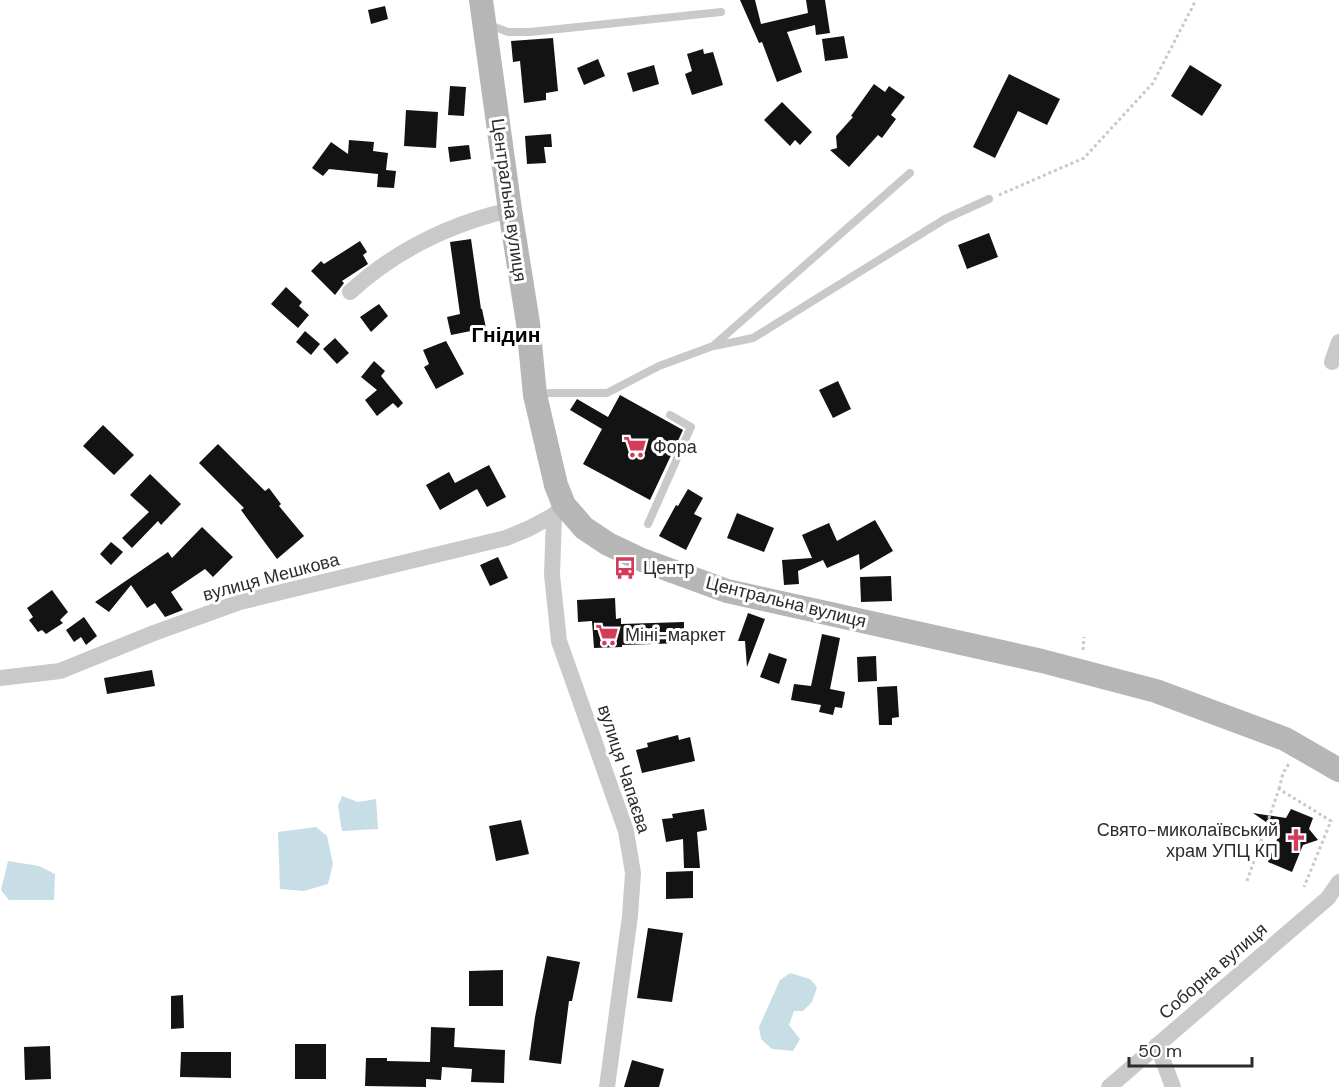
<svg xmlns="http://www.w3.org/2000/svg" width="1339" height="1087" font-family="'DM Sans',sans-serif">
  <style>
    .water { fill: #c7dee7 }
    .building { fill: #131313 }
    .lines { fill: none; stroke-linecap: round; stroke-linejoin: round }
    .path { stroke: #c9c9c9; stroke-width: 3; stroke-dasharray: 3 3; stroke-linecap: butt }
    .lane { stroke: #c9c9c9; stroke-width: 8 }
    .street { stroke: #c9c9c9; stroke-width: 16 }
    .secondary { stroke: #b6b6b6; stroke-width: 24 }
    .labels { text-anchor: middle; stroke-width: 6; stroke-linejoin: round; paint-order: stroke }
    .street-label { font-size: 18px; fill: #2c2c2c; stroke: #fff }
    .poi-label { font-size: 18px; fill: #2c2c2c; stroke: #fff; text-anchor: start }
    .quarter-label { font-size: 21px; font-weight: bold; fill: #000; stroke: #fff }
  </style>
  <rect width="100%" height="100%" fill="#fff"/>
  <g class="water">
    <path d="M342,796l16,6 18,-3 2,30 -36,2 -4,-25z"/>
    <path d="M316,827l11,9 6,28 -5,20 -24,7 -24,-2 -2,-57z"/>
    <path d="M8,861l31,5 16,8 -1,26h-45l-8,-10z"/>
    <path d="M790,973l20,6 7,8 -5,15 -9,9h-9l-5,14 11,14 -7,12 -21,-2 -11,-10 -2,-12 21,-47z"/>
  </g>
  <g class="building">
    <path d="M740,0h15l6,24 47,-11 -2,-13h19l5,33 -14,2 -1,-10 -28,7 15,40 -25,10 -15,-40 -3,1z"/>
    <path d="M385,6l3,13 -17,5 -3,-14z"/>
    <path d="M844,36l4,22 -23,3 -3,-22z"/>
    <path d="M553,38l5,53 -12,2v7l-22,3 -4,-42 -7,1 -2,-21z"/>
    <path d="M703,49l1,5 9,-2 10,33 -31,10 -7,-21 7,-3 -5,-17z"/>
    <path d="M598,59l7,17 -21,9 -7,-17z"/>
    <path d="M654,65l5,19 -26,8 -6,-19z"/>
    <path d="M1190,65l32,20 -20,31 -31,-20z"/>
    <path d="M1009,74l51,25 -13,26 -29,-14 -23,47 -22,-11z"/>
    <path d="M874,84l11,8 4,-6 16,11 -14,18 5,4 -14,19 -4,-3 -29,32 -19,-17 7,-2 -1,-12 17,-19 -2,-1z"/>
    <path d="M450,86l16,1 -2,29 -16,-1z"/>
    <path d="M782,102l30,30 -12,13 -5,-5 -5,6 -26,-26z"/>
    <path d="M406,110l32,2 -2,36 -32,-2z"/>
    <path d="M551,134l1,13h-8l2,16 -19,1 -2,-28z"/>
    <path d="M349,140l25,2 -1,9 15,2 -2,17 10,1 -2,17 -17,-1 1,-13 -49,-5 -6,7 -11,-8 19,-26 17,12z"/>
    <path d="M469,145l2,14 -21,3 -2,-15z"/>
    <path d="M989,233l9,24 -31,12 -9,-24z"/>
    <path d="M471,239l10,70h1l4,19 -35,7 -4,-18 13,-3 -10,-72z"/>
    <path d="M360,241l7,11 -4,3 5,9 -26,17 2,2 -9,12 -24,-24 10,-10 3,3z"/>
    <path d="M286,287l16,15 -3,4 10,9 -11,13 -27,-24z"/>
    <path d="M379,304l9,12 -17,16 -11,-15z"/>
    <path d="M305,331l15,13 -9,11 -15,-13z"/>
    <path d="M335,338l14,15 -12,11 -14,-15z"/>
    <path d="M446,341l18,33 -28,15 -12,-22 5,-3 -6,-14z"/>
    <path d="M374,361l11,10 -4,5 22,27 -5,5 -5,-5 -16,13 -12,-16 12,-10 -16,-13z"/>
    <path d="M838,381l13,28 -18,9 -14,-28z"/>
    <path d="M620,395l63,35 -33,70 -67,-36 19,-35 -32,-19 7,-11 31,18z"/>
    <path d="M103,425l31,30 -20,20 -31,-29z"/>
    <path d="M218,444l47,47 4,-3 12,16 -2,2 25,30 -27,23 -36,-49 3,-2 -45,-45z"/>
    <path d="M489,465l17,32 -19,10 -10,-18 -37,21 -14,-25 23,-13 6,11z"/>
    <path d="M150,474l31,30 -20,21 -3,-4 -26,27 -10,-10 27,-26 -19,-17z"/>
    <path d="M688,489l15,9 -9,16 8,4 -16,32 -27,-14 17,-31 2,1z"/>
    <path d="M737,513l37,15 -10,24 -37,-14z"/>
    <path d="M875,520l18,31 -33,19 -1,-16 -32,14 -4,-8 -25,11 1,13 -15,1 -2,-25 30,-2 -10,-23 27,-12 8,18z"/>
    <path d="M202,527l31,30 -20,20 -8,-8 -34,23 12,18 -18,7 -10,-14 -8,5 -16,-23 -22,27 -14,-10 73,-50 4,6z"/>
    <path d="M111,542l12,10 -12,13 -11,-11z"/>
    <path d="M498,557l10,21 -18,8 -10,-21z"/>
    <path d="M891,576l1,25 -31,1 -1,-25z"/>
    <path d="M52,590l16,22 -8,8 3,3 -17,11 -4,-4 -4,2 -9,-12 4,-3 -6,-9z"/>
    <path d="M615,598l1,21 5,-1v6l63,-2v21l-62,2v2l-28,1 -2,-27 -14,1 -1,-22z"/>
    <path d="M748,613l17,6 -18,48 -2,-26h-7z"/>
    <path d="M84,617l13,19 -11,9 -5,-8 -7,5 -8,-12z"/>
    <path d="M822,634l18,4 -10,51 15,3 -3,16 -7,-1 -2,8 -14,-3 2,-7 -30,-5 3,-16 17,2z"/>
    <path d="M769,653l18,6 -8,25 -19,-7z"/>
    <path d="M876,656l1,25 -19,1 -1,-25z"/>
    <path d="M152,670l3,16 -48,8 -3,-16z"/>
    <path d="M897,686l2,31 -7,1v7h-13l-2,-38z"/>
    <path d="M678,735l1,5 11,-3 5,24 -53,12 -6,-23 12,-3 -1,-4z"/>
    <path d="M704,809l3,21 -10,2 3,36h-16l-1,-29 -17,3 -4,-23 11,-1 -1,-4z"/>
    <path d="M1291,809l22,9 -4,11 9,11 -15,5 -11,27 -24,-10 12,-30 -27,-19 33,5z"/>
    <path d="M521,820l8,34 -33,7 -7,-35z"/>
    <path d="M693,871v27l-27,1v-27z"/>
    <path d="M648,928l35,5 -11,69 -35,-4z"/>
    <path d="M547,956l33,6 -8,39h-3l-8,63 -32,-4 6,-43z"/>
    <path d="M503,970v36h-34v-35z"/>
    <path d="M183,995l1,33 -13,1v-33z"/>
    <path d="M431,1027l24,1 -1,19 51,3 -1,33 -33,-1 1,-13 -30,-2 -1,13 -15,-1v8l-61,-1 1,-28h21v3l43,1z"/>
    <rect x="295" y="1044" width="31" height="35"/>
    <path d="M50,1046l1,33 -26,1 -1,-33z"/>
    <path d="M181,1052h50v26l-51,-1z"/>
    <path d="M632,1060l32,9 -5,18h-35z"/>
  </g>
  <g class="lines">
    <g class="path">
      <path d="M999,195l85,-37 69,-75 43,-83"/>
      <path d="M1083,650l1,-13"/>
      <path d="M1279,789l4,-16 7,-11"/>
      <path d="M1247,881l32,-92 52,32 -27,66"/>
    </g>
    <g class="lane">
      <path d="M487,24l21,8h22l191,-20"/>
      <path d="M714,346l39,-8 192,-119 44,-20"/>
      <path d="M536,395l13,-2h58l52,-27 54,-20 197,-173"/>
      <path d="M648,524l43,-97 -21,-12"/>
    </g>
    <g class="street">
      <path d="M350,292c46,-42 99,-68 160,-82"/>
      <path d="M1332,362l7,-20"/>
      <path d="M564,505l-10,10 -2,60 7,66 67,190 7,42 -3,43 -23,171"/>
      <path d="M0,678l60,-7 94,-38 86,-31 266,-64 24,-10 24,-13"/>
      <path d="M1157,1045l16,42"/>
      <path d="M1109,1087l219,-189 11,-16"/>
    </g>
    <path class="secondary" d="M481,0l29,210 18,113 7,72 21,90 8,20 20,23 24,16 34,16 85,31 315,70 114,30 129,48 54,31"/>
  </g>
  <defs>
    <g id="supermarket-bare" transform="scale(1.8)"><path d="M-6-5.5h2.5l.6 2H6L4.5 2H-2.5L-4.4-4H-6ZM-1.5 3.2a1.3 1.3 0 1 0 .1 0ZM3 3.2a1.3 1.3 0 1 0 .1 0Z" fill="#d43c59" stroke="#fff" stroke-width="2.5" paint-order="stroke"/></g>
    <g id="bus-bare" transform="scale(1.8)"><path d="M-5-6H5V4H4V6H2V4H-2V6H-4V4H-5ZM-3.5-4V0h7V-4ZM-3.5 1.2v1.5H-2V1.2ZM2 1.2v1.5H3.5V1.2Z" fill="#d43c59" stroke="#fff" stroke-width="2.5" paint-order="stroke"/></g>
    <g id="church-bare" transform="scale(1.8)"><path d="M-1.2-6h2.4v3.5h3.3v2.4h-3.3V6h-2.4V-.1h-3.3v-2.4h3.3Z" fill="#d43c59" stroke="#fff" stroke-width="2.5" paint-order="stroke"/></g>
  </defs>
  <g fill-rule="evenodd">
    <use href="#supermarket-bare" x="635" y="447"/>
    <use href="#bus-bare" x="625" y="568"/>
    <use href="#supermarket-bare" x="607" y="635"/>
    <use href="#church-bare" x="1296" y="840"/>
  </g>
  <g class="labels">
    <g class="street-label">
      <text transform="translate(509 200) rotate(82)" y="6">Центральна вулиця</text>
      <text transform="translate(271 577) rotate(-15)" y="6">вулиця Мешкова</text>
      <text transform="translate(786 602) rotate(14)" y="6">Центральна вулиця</text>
      <text transform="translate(624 769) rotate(72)" y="6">вулиця Чапаєва</text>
      <text transform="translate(1213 971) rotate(-41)" y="6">Соборна вулиця</text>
    </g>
    <g class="poi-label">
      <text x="653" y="453">Фора</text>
      <text x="643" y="574">Центр</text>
      <text x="625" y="641">Міні-маркет</text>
      <text x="1278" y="836" text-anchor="end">Свято-миколаївський<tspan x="1278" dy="21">храм УПЦ КП</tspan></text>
    </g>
    <g class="quarter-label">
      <text x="506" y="342">Гнідин</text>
    </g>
  </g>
  <path d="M1129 1057v9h123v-9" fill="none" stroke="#2c2c2c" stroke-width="3"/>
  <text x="1138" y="1057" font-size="18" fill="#2c2c2c" stroke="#ffffff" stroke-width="4.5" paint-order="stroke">50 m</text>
</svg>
